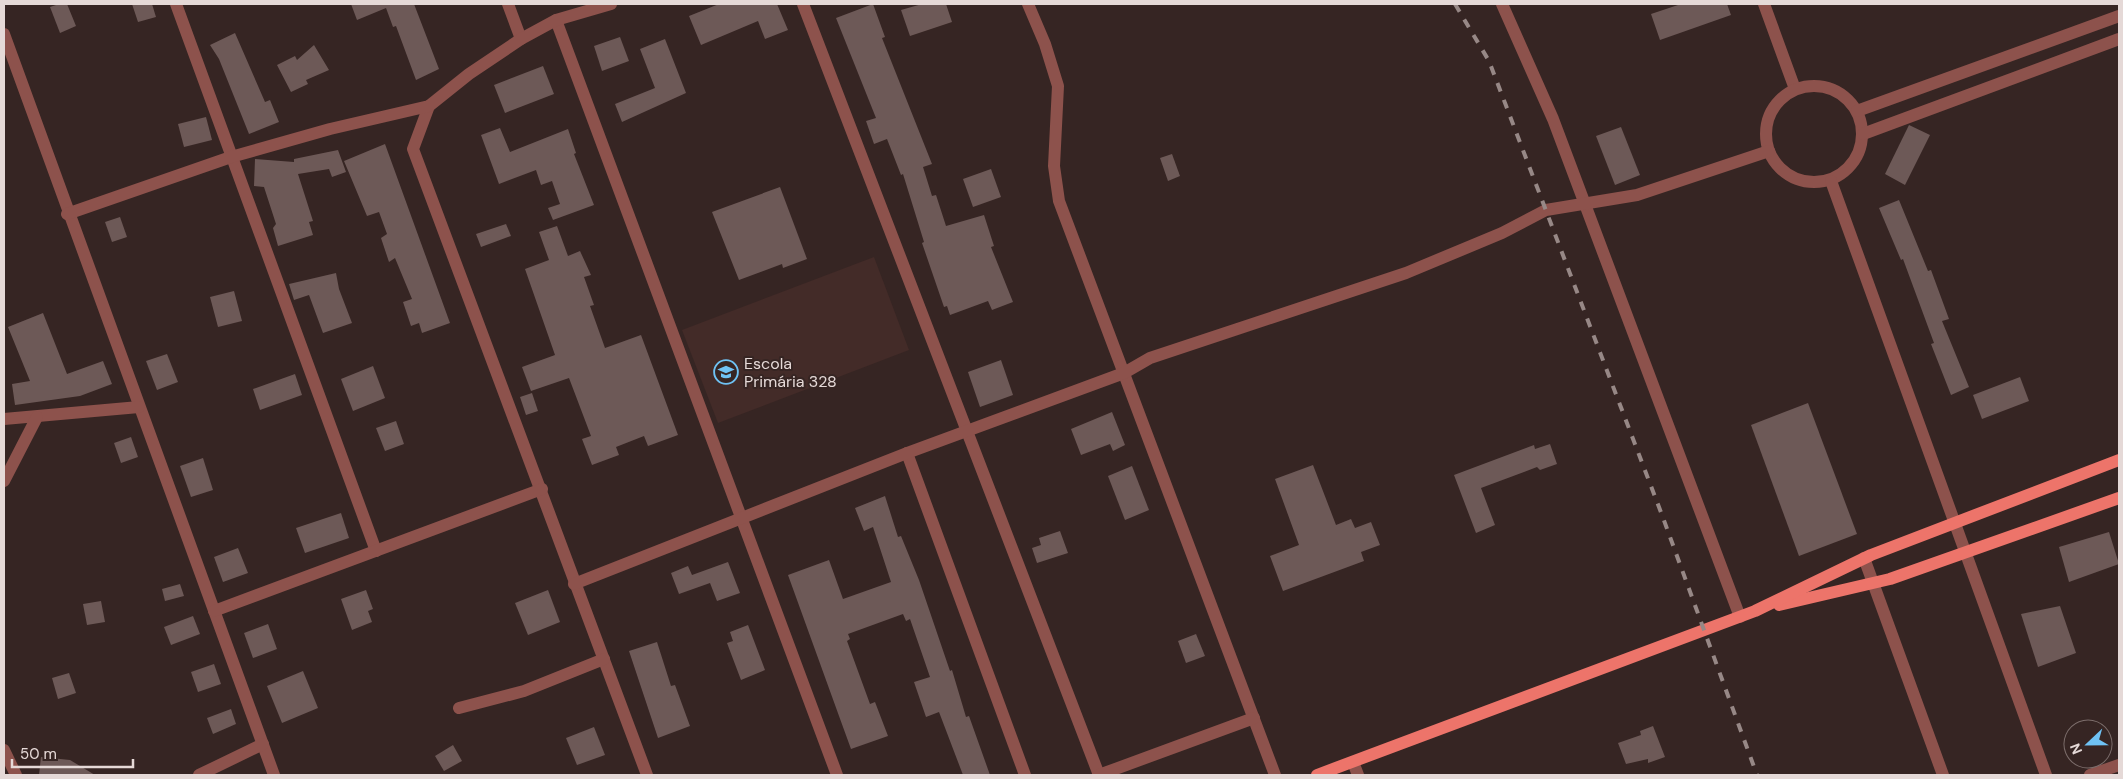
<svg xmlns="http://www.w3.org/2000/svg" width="2123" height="779" font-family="'DM Sans',sans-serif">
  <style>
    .built { fill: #432b28 }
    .building { fill: #6d5957 }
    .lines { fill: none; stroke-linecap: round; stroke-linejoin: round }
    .minor { stroke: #8d524c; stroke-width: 12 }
    .major { stroke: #ed746a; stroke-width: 12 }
    .rail { stroke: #978886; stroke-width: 4; stroke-dasharray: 9 9; stroke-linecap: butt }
    .labels { text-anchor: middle; stroke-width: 4; stroke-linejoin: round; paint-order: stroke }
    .poi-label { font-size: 16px; fill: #e5d9d7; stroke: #362523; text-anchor: start }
  </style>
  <rect width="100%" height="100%" fill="#362523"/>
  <path class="built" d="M874,257l35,93 -191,73 -36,-93z"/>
  <g class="building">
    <path d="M59,4h8l9,22 -16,7 -10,-26z"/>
    <path d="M132,4h20l4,13 -18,5z"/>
    <path d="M351,4h63l25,65 -23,11 -20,-54 -3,1 -7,-19 -29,12z"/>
    <path d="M719,4h58l11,26 -23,9 -7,-18 -57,24 -12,-29z"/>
    <path d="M873,4l12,33 -3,1 50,126 -9,3 9,29 4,-1 10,31 38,-11 10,31 -3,1 22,55 -21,8 -4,-9 -38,14 -3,-9 -3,1 -22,-64 2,-1 -21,-68 -2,1 -14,-36 -13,5 -8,-23 10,-3 -40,-100z"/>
    <path d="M922,4h24l6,18 -42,14 -9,-26z"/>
    <path d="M1681,4h46l4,11 -71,25 -9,-26z"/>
    <path d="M235,33l30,69 5,-2 9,22 -30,12 -30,-75 -9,-14z"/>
    <path d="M620,37l9,24 -27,10 -8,-25z"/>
    <path d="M665,39l21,54 -64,29 -7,-18 40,-16 -15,-39z"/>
    <path d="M314,45l15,25 -23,10 2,4 -17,8 -14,-27 18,-9 2,4z"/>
    <path d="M543,66l11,28 -49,19 -11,-28z"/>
    <path d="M206,117l6,23 -28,7 -6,-23z"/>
    <path d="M1909,125l21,10 -25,50 -20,-11z"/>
    <path d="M1621,127l19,48 -25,10 -19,-49z"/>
    <path d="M500,128l10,24 58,-23 8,24 -2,1 20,51 -41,15 -5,-12 12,-4 -8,-23 -11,4 -5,-15 -37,14 -18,-49z"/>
    <path d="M385,144l65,179 -28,10 -3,-10 -8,3 -8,-24 9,-3 -17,-41 -6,4 -8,-24 6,-4 -8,-22 -12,4 -23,-55z"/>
    <path d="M338,150l8,22 -14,5 -3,-8 -31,5 15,47 -4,1 4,13 -35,11 -5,-18 3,-4 -12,-37 -10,-1 1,-27 39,3v-3z"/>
    <path d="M1172,154l8,22 -12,5 -8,-23z"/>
    <path d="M991,169l10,28 -28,10 -10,-28z"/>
    <path d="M780,187l27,72 -24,9 -1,-4 -43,16 -27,-68z"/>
    <path d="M1899,200l29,71 3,-1 18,49 -7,2 27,66 -18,8 -20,-51 3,-1 -31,-84 -2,1 -22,-52z"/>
    <path d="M120,217l7,20 -15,5 -7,-20z"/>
    <path d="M506,224l5,12 -30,11 -5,-13z"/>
    <path d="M557,226l11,30 12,-5 11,24 -7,2 10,28 -4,1 15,42 36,-13 37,100 -30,11 -4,-10 -28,11 3,8 -27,10 -10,-26 9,-3 -22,-58 -38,13 -9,-24 33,-12 -30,-86 24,-9 -10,-28z"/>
    <path d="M336,273l3,16 13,34 -29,10 -14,-38 -15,5 -5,-16z"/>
    <path d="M234,291l8,30 -24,6 -8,-30z"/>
    <path d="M43,313l24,61 36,-13 9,23 -32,12 -65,9 -3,-21 18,-3 -22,-54z"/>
    <path d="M167,354l11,28 -21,8 -11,-29z"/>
    <path d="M1001,360l12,35 -33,12 -12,-35z"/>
    <path d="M373,366l12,32 -32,13 -12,-32z"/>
    <path d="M295,374l7,21 -42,15 -7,-21z"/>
    <path d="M2020,377l9,24 -47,18 -9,-24z"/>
    <path d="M532,393l6,18 -12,4 -6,-18z"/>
    <path d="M1808,403l49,131 -58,22 -48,-131z"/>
    <path d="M1112,412l13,33 -12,6 -3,-7 -29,11 -10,-26z"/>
    <path d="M396,421l8,23 -19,7 -9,-23z"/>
    <path d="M131,437l7,20 -17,6 -7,-20z"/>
    <path d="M1550,444l7,20 -17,6 -3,-3 -56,21 14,37 -19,8 -22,-58 80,-30 1,4z"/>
    <path d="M203,458l10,32 -22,7 -11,-31z"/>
    <path d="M1313,465l23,60 15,-6 4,9 16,-6 9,23 -19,7 3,9 -81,30 -13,-35 29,-11 -24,-66z"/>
    <path d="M1132,466l17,44 -24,10 -17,-44z"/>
    <path d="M885,496l13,41 3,-1 18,44 31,91 2,-1 14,47 3,-1 21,59h-27l-24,-63 -13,5 -12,-35 16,-5 -20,-58 -4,2 -3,-7 -55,20 2,5 -3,2 23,63 5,-2 13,34 -37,13 -12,-33 -51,-141 41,-15 14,39 48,-17 -18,-55 -9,4 -9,-23z"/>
    <path d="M341,513l8,25 -44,15 -9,-25z"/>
    <path d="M1060,531l8,22 -31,10 -5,-15 9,-3 -2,-7z"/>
    <path d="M2109,532l10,32 -50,18 -10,-35z"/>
    <path d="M238,548l10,25 -25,9 -9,-25z"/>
    <path d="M728,562l12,31 -23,8 -7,-18 -31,11 -8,-21 17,-7 4,9z"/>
    <path d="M180,584l4,12 -19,5 -3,-12z"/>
    <path d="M366,590l7,19 -5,2 4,11 -20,8 -11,-31z"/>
    <path d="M548,590l12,32 -32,13 -13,-32z"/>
    <path d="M101,601l4,21 -18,3 -4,-21z"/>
    <path d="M2060,606l16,47 -38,14 -17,-53z"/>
    <path d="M193,616l7,18 -29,11 -7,-18z"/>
    <path d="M268,624l9,25 -24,9 -9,-25z"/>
    <path d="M748,625l17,45 -24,10 -14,-37 6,-2 -3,-9z"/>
    <path d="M1196,634l9,22 -19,7 -8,-22z"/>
    <path d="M657,642l14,44 4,-1 15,41 -32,12 -29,-87z"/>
    <path d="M214,664l7,20 -23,8 -7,-20z"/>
    <path d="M303,671l15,37 -36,15 -15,-37z"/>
    <path d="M69,673l7,20 -18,6 -6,-21z"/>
    <path d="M231,709l5,15 -23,10 -6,-16z"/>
    <path d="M1653,726l12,31 -17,6v-4l-22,5 -8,-21 23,-8 -1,-4z"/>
    <path d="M594,727l11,28 -28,10 -11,-27z"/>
    <path d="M453,745l9,16 -18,10 -9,-15z"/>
    <path d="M41,757l29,3 25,15h-56z"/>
  </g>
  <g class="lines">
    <g class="minor">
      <path d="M176,4l200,547"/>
      <path d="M508,4l13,35"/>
      <path d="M803,4l296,771"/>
      <path d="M1028,4l17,40 13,42 -4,80 5,35 216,574"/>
      <path d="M1502,4l51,115 187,498"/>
      <path d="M1764,4l31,85"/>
      <path d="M556,20l281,755"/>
      <path d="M4,34l270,741"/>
      <circle cx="1814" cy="134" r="48"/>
      <path d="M429,106l-16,43 234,626"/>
      <path d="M1857,111l262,-95"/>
      <path d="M1863,134l256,-95"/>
      <path d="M1831,181l215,594"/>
      <path d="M67,214l164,-57 99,-28 99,-23 40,-32 52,-35 35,-19 55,-16"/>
      <path d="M4,419l135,-12"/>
      <path d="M907,453l118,322"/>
      <path d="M4,481l33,-64"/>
      <path d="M1864,558l79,217"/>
      <path d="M574,584l333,-131 217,-80 26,-15 256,-85 96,-40 44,-23 91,-15 132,-44"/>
      <path d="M214,611l328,-122"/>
      <path d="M459,708l65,-17 80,-32"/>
      <path d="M4,750l12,25"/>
      <path d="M1353,762l5,13"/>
      <path d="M199,775l64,-31"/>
      <path d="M1099,775l155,-57"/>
      <path d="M2090,775l29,-10"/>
    </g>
    <g class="major">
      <path d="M1779,605l111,-26 229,-81"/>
      <path d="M1317,775l438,-164 116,-56 248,-95"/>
    </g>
    <path class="rail" d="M1455,4l34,57 173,454 95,260"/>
  </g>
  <defs>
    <g id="school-ring" transform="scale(1.25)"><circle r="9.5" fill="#362523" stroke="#6fc2f4" stroke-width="1.5"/><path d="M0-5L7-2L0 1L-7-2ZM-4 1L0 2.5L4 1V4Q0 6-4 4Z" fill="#6fc2f4"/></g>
  </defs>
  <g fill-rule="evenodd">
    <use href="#school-ring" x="726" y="372"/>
  </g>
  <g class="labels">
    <g class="poi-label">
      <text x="744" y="369">Escola<tspan x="744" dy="18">Primária 328</tspan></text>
    </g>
  </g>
  <rect width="2123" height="779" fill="none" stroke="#e5d9d7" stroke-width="10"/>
  <g transform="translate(2088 744) rotate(248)"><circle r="24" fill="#362523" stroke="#7c6d6b"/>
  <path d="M0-4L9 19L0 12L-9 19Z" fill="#6fc2f4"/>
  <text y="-8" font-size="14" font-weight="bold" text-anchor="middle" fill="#e5d9d7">N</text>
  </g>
  <path d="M12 759v8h121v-8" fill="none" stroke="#e5d9d7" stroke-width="2.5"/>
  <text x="20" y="759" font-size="15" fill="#e5d9d7" stroke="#362523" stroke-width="4" paint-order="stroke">50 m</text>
</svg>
